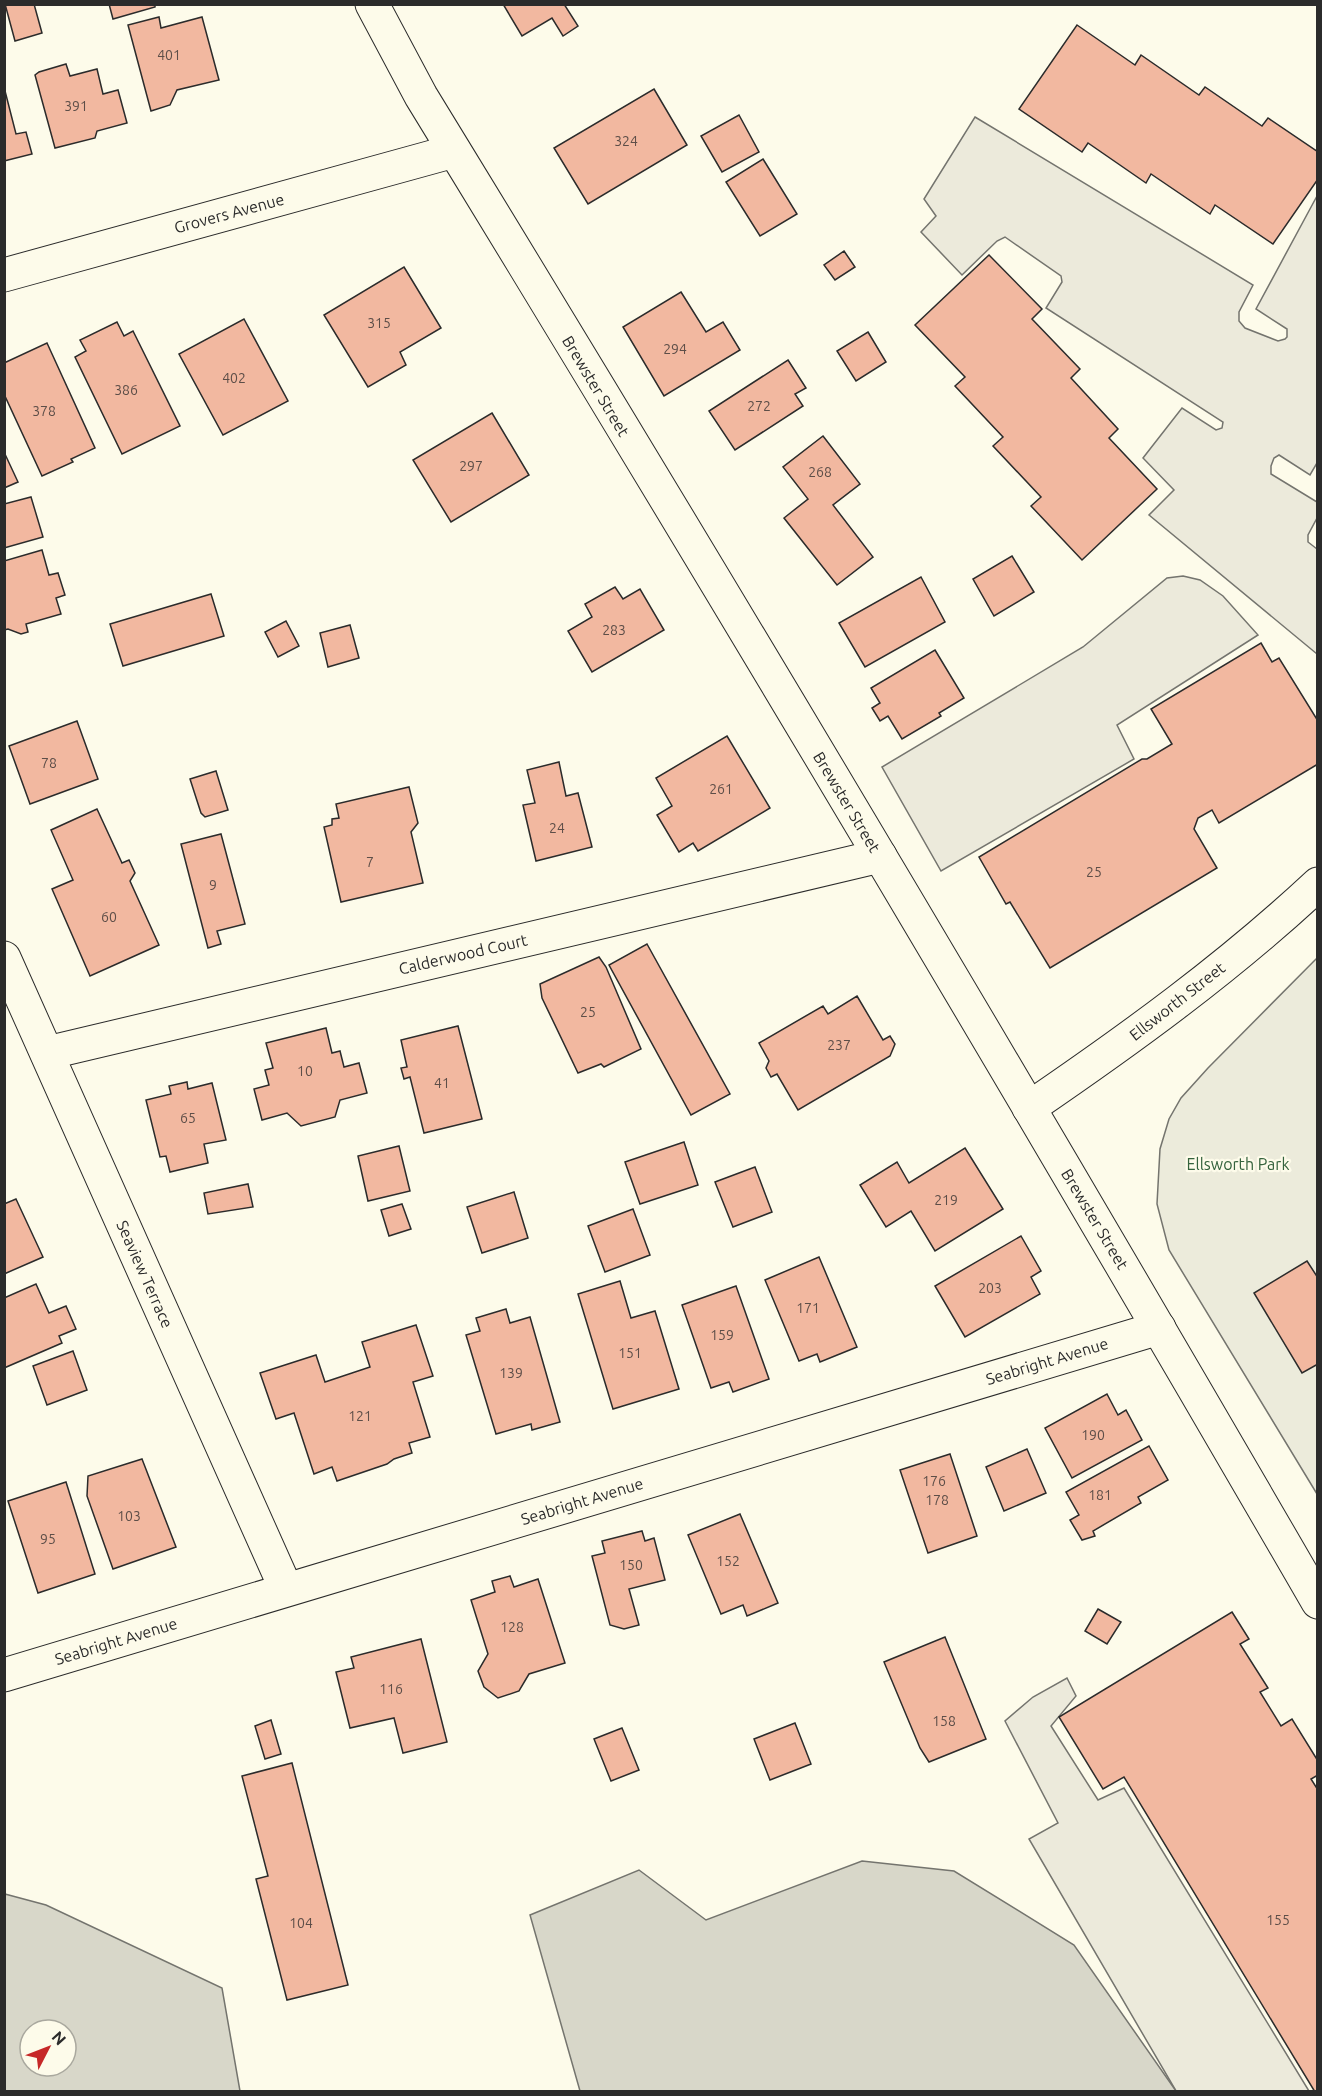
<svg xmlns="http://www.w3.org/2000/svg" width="1322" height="2096" font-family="Ubuntu,sans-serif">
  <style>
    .green { fill: #ecebdb; stroke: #74746e; stroke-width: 1.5 }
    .parking { fill: #eceadb; stroke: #74746e; stroke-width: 1.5 }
    .water { fill: #d8d7c9; stroke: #74746e; stroke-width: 1.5; fill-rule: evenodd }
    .building { fill: #f2b8a0; stroke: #2b2b2b; stroke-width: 1.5 }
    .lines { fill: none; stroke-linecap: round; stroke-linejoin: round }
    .minor-casing { stroke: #2b2b2b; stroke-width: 35 }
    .minor { stroke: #fdfbea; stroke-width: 33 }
    .labels { text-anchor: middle; stroke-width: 4.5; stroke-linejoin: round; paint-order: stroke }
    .number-label { font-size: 14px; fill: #5d4e48 }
    .street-label { font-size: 16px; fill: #2b2b2b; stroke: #fdfbea }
    .park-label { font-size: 16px; fill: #34623c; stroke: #fdfbea }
  </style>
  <rect width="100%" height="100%" fill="#fdfbea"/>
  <path class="green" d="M1317,958v536l-148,-244 -12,-46 3,-55 9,-30 12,-21 27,-30z"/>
  <g class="parking">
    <path d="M975,117l278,168 -14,27v9l6,7 33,13 7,-2 2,-2v-8l-31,-20 61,-113v267l-7,12 -31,-20 -5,3 -3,8v8l46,28v16l-9,17v7l9,7v105l-168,-139 25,-25 -31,-32 39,-50 34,22 6,-2 1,-6 -177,-114 16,-26 -1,-6 -56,-39 -8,4 -35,34 -41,-43 15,-16 -12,-17z"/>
    <path d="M1183,576l17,4 23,16 35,39 -141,90 17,34 -193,112 -59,-104 201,-120 84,-69z"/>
    <path d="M1067,1678l9,18 -25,30 47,74 26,-12 185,303h-133l-147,-252 29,-16 -53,-102 28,-24z"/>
  </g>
  <g class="water">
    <path d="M862,1861l92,10 120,74 102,146h-596l-50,-176 109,-45 67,50z"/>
    <path d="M5,1894l41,11 176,83 18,103h-235zM30,2030h36v36h-36z"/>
  </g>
  <g class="building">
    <path d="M5,4h29l8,29 -27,8z"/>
    <path d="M109,4h46v3l-42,12z"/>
    <path d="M503,4h61l14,22 -15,10 -11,-18 -30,18z"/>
    <path d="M159,17l2,11 41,-11 17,63 -42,10 -7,15 -19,6 -23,-86z"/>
    <path d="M1077,25l58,40 6,-10 58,40 6,-8 57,39 6,-8 50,34v27l-45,65 -58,-39 -5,9 -59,-40 -5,9 -58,-40 -6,9 -63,-43z"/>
    <path d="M66,64l4,12 27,-7 6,25 15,-4 9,33 -30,8 -2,7 -40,10 -20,-73 4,-3z"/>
    <path d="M4,87l12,47 10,-2 6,22 -28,7z"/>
    <path d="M654,89l33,56 -99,59 -34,-56z"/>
    <path d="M739,115l20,37 -37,20 -21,-36z"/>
    <path d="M763,159l34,55 -37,22 -34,-54z"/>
    <path d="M844,251l11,16 -20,13 -11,-15z"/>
    <path d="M989,255l53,54 -10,10 48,50 -9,9 47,51 -9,9 48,51 -75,71 -51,-54 10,-9 -48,-51 10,-9 -48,-51 10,-9 -50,-52z"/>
    <path d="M404,267l37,61 -41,24 6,13 -38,22 -44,-72z"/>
    <path d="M681,292l25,40 17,-10 17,28 -76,46 -41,-69z"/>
    <path d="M244,319l44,82 -65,34 -44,-81z"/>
    <path d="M117,322l7,14 9,-5 47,95 -58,28 -47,-97 11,-6 -6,-11z"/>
    <path d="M868,332l18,30 -30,19 -19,-30z"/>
    <path d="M47,343l48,105 -24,11 2,3 -31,14 -38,-82v-31z"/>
    <path d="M788,360l18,28 -11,6 8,12 -68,44 -26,-39z"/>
    <path d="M492,413l37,62 -78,47 -38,-62z"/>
    <path d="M823,436l37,48 -27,21 40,52 -36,28 -53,-67 24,-19 -25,-32z"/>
    <path d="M4,452l14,30 -14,6z"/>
    <path d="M31,497l12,40 -39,11v-44z"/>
    <path d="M42,550l7,25 9,-2 7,22 -9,3 5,16 -35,10 2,8 -7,2 -13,-5 -4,1v-69z"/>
    <path d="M1012,556l22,36 -40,24 -21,-37z"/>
    <path d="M921,577l24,45 -80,45 -26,-44z"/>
    <path d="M615,587l8,12 17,-10 24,41 -72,42 -24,-41 24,-14 -7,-13z"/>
    <path d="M211,594l13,42 -101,30 -13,-42z"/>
    <path d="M286,621l13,25 -21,11 -13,-25z"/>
    <path d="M350,625l9,33 -31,9 -8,-34z"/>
    <path d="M1261,643l11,19 7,-4 39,63v43l-99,59 -7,-13 -14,8 -4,11 23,39 -167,100 -40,-66 -4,2 -27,-47 163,-98h5l25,-15 -21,-35z"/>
    <path d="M935,650l29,48 -25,15 2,3 -39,23 -14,-23 -8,5 -8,-13 8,-5 -9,-15z"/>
    <path d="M77,721l21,58 -68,25 -21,-58z"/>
    <path d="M727,736l43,72 -72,43 -5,-8 -14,9 -22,-37 15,-9 -16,-28z"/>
    <path d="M559,762l7,34 12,-3 14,54 -56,14 -13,-56 12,-2 -8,-33z"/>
    <path d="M216,771l12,39 -23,7 -4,-4 -11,-34z"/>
    <path d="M409,787l9,36 -7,9 12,51 -82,19 -17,-75 8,-2v-6l7,-1 -3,-14z"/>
    <path d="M97,809l25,54 7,-3 6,13 -5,8 29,64 -69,31 -38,-87 21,-9 -22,-50z"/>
    <path d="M221,834l24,90 -28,7 4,13 -13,4 -27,-104z"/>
    <path d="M647,944l83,150 -39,21 -82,-150z"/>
    <path d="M599,957l7,10 35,82 -37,18 -3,-3 -23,9 -36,-75 -2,-14z"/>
    <path d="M857,996l26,44 7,-4 5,8 -5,12 -92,54 -21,-36 -6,3 -5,-9 3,-7 -10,-18 64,-37 5,8z"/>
    <path d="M458,1026l24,93 -58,14 -14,-56 -6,2 -3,-11 6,-1 -6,-27z"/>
    <path d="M326,1028l6,25 8,-2 4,16 15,-4 8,30 -27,7 -5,17 -34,9 -14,-13 -25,7 -8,-31 15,-4 -4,-15 8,-2 -7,-25z"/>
    <path d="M187,1082l1,7 24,-6 14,57 -22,4 4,19 -38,9 -4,-16 -6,1 -14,-57 25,-6 -2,-8z"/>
    <path d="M684,1142l14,43 -58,19 -15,-42z"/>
    <path d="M399,1146l11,45 -42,10 -10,-45z"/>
    <path d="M965,1148l38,61 -68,42 -24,-40 -25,16 -26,-42 37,-23 12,21z"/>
    <path d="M755,1167l17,45 -39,15 -18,-45z"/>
    <path d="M248,1184l5,23 -45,7 -4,-21z"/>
    <path d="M514,1192l14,46 -46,15 -15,-46z"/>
    <path d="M16,1199l27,58 -39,17v-70z"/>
    <path d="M402,1204l9,25 -22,7 -8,-26z"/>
    <path d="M633,1209l17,46 -45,17 -17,-46z"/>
    <path d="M1021,1236l20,35 -10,6 9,17 -75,43 -30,-51z"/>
    <path d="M819,1257l38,90 -37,15 -3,-8 -18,7 -34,-81z"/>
    <path d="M1307,1261l11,17v86l-16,9 -48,-80z"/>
    <path d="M620,1281l11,37 24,-7 24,78 -66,20 -35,-115z"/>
    <path d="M36,1284l13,29 17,-7 10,23 -17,7 3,7 -58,25v-70z"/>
    <path d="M736,1286l33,93 -36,13 -4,-10 -18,6 -29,-83z"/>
    <path d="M506,1309l4,14 20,-6 30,105 -28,8 -1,-6 -35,10 -30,-99 14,-4 -4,-13z"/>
    <path d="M416,1325l17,51 -20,6 17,55 -21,6 3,10 -18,6 -7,5 -50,17 -5,-14 -18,7 -20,-61 -18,6 -16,-46 56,-18 9,27 45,-15 -8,-25z"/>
    <path d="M73,1351l14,39 -40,15 -14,-39z"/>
    <path d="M1107,1394l11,21 8,-5 16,30 -70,38 -27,-50z"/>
    <path d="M1149,1446l19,34 -30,17 3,6 -48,28 2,5 -13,4 -12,-20 9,-5 -13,-23z"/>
    <path d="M1027,1449l19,44 -42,18 -18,-44z"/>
    <path d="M950,1454l27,82 -49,17 -28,-83z"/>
    <path d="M142,1459l34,88 -63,22 -26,-73 1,-20z"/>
    <path d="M66,1482l29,92 -57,19 -30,-92z"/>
    <path d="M740,1514l38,89 -31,13 -4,-11 -22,9 -33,-79z"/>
    <path d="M642,1531l3,10 9,-3 11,42 -36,9 10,36 -15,4 -14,-4 -18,-69 13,-3 -3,-12z"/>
    <path d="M510,1576l4,11 24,-8 27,84 -36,11 -10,17 -21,7 -14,-11 -6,-16 10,-17 -17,-54 24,-8 -3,-11z"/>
    <path d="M1098,1609l23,13 -14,22 -22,-13z"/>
    <path d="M1232,1612l17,27 -9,5 28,44 -8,4 21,34 11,-7 26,42v14l-7,4 7,11v302h-3l-191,-315 -21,12 -44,-72z"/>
    <path d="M945,1637l41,102 -57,23 -9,-14 -36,-86z"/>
    <path d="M421,1639l26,103 -44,11 -9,-35 -44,10 -14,-56 18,-4 -3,-11z"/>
    <path d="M271,1720l10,34 -16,5 -10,-33z"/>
    <path d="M795,1723l16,41 -41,16 -16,-41z"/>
    <path d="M622,1728l17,42 -28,11 -17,-42z"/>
    <path d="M292,1763l56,222 -61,15 -31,-121 12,-3 -26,-100z"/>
  </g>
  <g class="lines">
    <g class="minor-casing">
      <g id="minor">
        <path d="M372,4l49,92c305,498 604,1000 897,1506"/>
        <path d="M4,275l450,-124"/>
        <path d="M4,958l282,631"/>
        <path d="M47,1053l833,-197"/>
        <path d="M1029,1108c101,-69 199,-140 289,-224"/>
        <path d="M4,1675l1155,-347"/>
      </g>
    </g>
    <use href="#minor" class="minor"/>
  </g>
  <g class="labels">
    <g class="number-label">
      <text x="169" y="60">401</text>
      <text x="76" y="111">391</text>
      <text x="626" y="146">324</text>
      <text x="379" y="328">315</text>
      <text x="675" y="354">294</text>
      <text x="234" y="383">402</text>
      <text x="126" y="395">386</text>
      <text x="759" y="411">272</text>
      <text x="44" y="416">378</text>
      <text x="471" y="471">297</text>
      <text x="820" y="477">268</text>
      <text x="614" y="635">283</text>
      <text x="49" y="768">78</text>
      <text x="721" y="794">261</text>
      <text x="557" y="833">24</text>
      <text x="370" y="867">7</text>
      <text x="1094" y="877">25</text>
      <text x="213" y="890">9</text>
      <text x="109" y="922">60</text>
      <text x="588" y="1017">25</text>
      <text x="839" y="1050">237</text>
      <text x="305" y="1076">10</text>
      <text x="442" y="1088">41</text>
      <text x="188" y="1123">65</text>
      <text x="946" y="1205">219</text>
      <text x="990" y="1293">203</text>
      <text x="808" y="1313">171</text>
      <text x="722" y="1340">159</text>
      <text x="630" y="1358">151</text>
      <text x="511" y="1378">139</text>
      <text x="360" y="1421">121</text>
      <text x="1093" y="1440">190</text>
      <text x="934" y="1486">176</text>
      <text x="1100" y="1500">181</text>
      <text x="937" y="1505">178</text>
      <text x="129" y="1521">103</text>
      <text x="48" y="1544">95</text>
      <text x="728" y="1566">152</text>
      <text x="631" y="1570">150</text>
      <text x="512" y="1632">128</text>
      <text x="391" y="1694">116</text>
      <text x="944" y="1726">158</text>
      <text x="1278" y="1925">155</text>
      <text x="301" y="1928">104</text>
    </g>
    <g class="street-label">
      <text transform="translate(229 213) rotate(-15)" y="6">Grovers Avenue</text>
      <text transform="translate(596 386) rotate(59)" y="6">Brewster Street</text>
      <text transform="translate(847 802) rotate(59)" y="6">Brewster Street</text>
      <text transform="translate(463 954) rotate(-13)" y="6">Calderwood Court</text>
      <text transform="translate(1177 1001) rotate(-38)" y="6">Ellsworth Street</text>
      <text transform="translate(1095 1219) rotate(59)" y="6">Brewster Street</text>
      <text transform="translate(145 1274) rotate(66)" y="6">Seaview Terrace</text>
      <text transform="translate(1047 1361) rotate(-17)" y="6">Seabright Avenue</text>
      <text transform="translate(582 1501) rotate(-17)" y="6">Seabright Avenue</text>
      <text transform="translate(116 1641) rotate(-17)" y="6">Seabright Avenue</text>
    </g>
    <g class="park-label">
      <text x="1238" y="1170">Ellsworth Park</text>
    </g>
  </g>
  <rect width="1322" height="2096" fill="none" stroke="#2b2b2b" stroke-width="12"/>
  <g transform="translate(48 2048) rotate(48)"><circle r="28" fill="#fdfbea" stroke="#a9a89e" stroke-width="1.5"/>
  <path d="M0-4.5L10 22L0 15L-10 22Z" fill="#c62828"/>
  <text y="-9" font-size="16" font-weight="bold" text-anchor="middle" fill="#2b2b2b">N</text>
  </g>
</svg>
